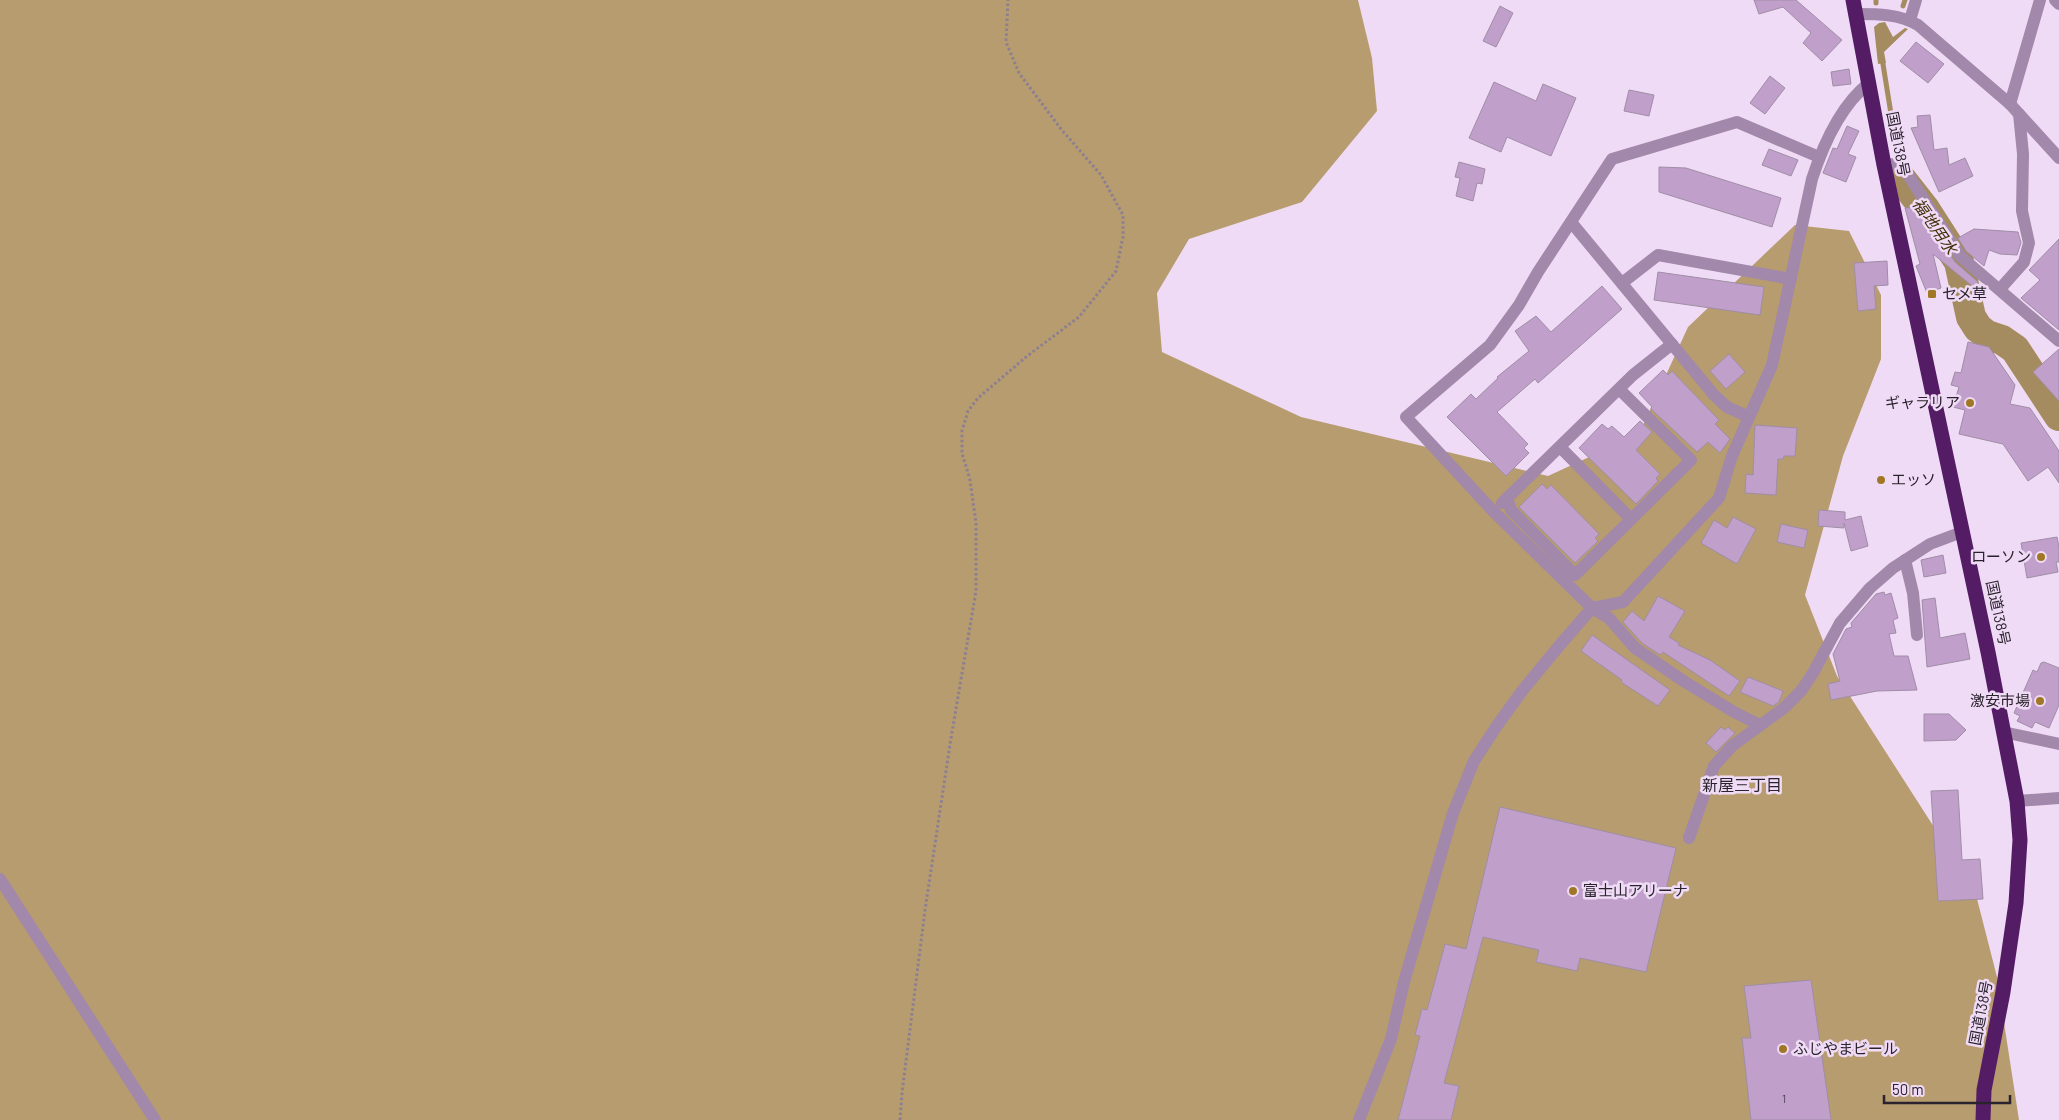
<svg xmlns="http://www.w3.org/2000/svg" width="2059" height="1120" font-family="Barlow,'Noto Sans JP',sans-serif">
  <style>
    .forest { fill: #b69c6f }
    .water { fill: #a58c60 }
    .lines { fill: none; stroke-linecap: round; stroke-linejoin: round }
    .stream { stroke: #a58c60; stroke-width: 5 }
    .river { stroke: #a58c60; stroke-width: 30 }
    .building { fill: #c0a0ca; stroke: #a08da6 }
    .path { stroke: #8d7f92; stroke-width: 3; stroke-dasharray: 2.5 2.5; stroke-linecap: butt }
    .minor { stroke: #a288aa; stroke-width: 12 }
    .highway { stroke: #541c64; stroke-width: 15 }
    .poi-dot { fill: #9f7725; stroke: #f0dbf6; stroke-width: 2 }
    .labels { text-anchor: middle; stroke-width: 5; stroke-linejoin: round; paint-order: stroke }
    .number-label { font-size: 12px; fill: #504254 }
    .street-label { font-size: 15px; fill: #2a232d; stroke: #f0dbf6 }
    .poi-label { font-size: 15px; fill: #2a232d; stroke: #f0dbf6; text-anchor: start }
    .water-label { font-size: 16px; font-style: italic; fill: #412f08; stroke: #f0dbf6 }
    .neighbourhood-label { font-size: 16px; fill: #2a232d; stroke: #f0dbf6 }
  </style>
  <rect width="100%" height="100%" fill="#f0dbf6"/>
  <path class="forest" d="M0,0h1358l14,58 5,53 -75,91 -113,37 -32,54 5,59 139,65 247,59 91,-42 49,-107 107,-102 54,6 32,64v64l-38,97 -38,139 32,81 138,215 22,86 22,143h-2019z"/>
  <path class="water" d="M1885,22l8,15 12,-9 3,1 -24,23 2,11 -8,1 -4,-37 5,-4z"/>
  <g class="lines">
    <g class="stream">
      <path d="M1876,0v3"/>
      <path d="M1903,6l2,-6"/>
      <path d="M1882,58l15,93"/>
    </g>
    <path class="river" d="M1903,181l22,28 34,53 12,55 7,11 9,7 15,5 13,9 44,67"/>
  </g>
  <g class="building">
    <path d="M1754,0h42l46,40 -20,21 -19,-18 8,-10 -28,-26 -24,7z"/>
    <path d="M1500,6l13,7 -17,34 -13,-6z"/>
    <path d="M1916,42l28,22 -16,19 -28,-22z"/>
    <path d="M1849,69l2,15 -18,2 -2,-14z"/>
    <path d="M1770,76l15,12 -20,26 -15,-11z"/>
    <path d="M1494,82l42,19 7,-17 33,14 -25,58 -44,-19 -6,15 -32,-14z"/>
    <path d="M1629,90l25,5 -5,21 -25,-5z"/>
    <path d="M1930,115l4,35 13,-2 2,17 16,-7 8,18 -34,16 -28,-64 7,-1 -1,-11z"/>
    <path d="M1847,126l12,5 -11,23 8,3 -10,25 -23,-9 10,-25 4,1z"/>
    <path d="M1769,149l29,11 -7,16 -29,-11z"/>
    <path d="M1459,162l26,7 -3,15 -5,-1 -4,18 -17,-5 4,-18 -5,-1z"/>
    <path d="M1659,167l27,1 95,30 -9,29 -113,-35z"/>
    <path d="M1919,207l10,19 1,-1 4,12 4,-1 17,26 23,20 -2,7 -43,-35 8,34 -14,5 -11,-27 4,-2 -15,-56z"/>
    <path d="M1974,229l44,3 3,11 -4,12 -17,-1 -11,-4 -5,16 -18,-15 -8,-13z"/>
    <path d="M2059,239v91l-38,-32 19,-18 -11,-10z"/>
    <path d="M1887,261l1,24 -14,1 2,23 -18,2 -4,-48z"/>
    <path d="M1658,272l106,15 -4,28 -106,-15z"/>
    <path d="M1602,286l20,23 -84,74 -3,-4 -38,33 31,32 -4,4 5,5 -23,23 -59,-59 24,-23 5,5 22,-21 -1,-1 32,-26 -14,-20 21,-15 15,16z"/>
    <path d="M1968,342l21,5 26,38 -5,19 20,4 29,43v32l-11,-16 -20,14 -25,-37 -44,-10 6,-24 -12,-3 6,-20 -8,-2 4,-13 6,1z"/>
    <path d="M2059,349v52l-26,-29z"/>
    <path d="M1729,354l16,18 -19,17 -16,-18z"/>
    <path d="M1663,370l5,5 4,-4 47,49 -4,4 15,15 -10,14 -12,-11 -11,10 -46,-43 1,-2 -13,-14z"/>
    <path d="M1640,421l12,11 -16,18 24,24 -4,4 2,3 -22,23 -57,-56 23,-24 6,5 4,-3 12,11z"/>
    <path d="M1755,425l42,3 -2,28h-11l-1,3h-5l-2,36 -31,-2 1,-19 7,1z"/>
    <path d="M1542,484l5,5 4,-4 48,49 -4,4 3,3 -23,22 -56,-56z"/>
    <path d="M1819,510l26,2v8l16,-4 7,30 -17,5 -7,-28v5l-26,-2z"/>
    <path d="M1733,517l23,12 -19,35 -36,-21 13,-23 13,8z"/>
    <path d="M1781,524l27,6 -4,18 -27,-6z"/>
    <path d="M2057,537l2,10v15h-3l2,10 -31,6 -6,-35z"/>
    <path d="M1943,555l3,18 -22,4 -3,-17z"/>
    <path d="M1884,592l1,3 6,-2 7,25 -5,2 3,13 -7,1 5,22h14l9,34 -40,1 -46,9 -3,-16 12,-3 -7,-27 13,-25 6,-2 -1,-4 25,-29z"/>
    <path d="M1658,596l27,15 -16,26 10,6 -1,2 32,15 30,21 -11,15 -66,-44 -3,3 -18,-12 -19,-21 9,-11 12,10z"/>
    <path d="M1935,598l5,40 25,-5 5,26 -43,8 -5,-67z"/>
    <path d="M1592,635l78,55 -12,16 -37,-24 1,-2 -41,-29z"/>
    <path d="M2044,662l15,6v37l-10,23 -14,-6 -3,6 -15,-7 3,-5 -6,-3 19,-43 4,2 4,-9z"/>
    <path d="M1748,677l35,14 -4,11 -6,4 -33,-14z"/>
    <path d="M1924,714h25l17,16 -10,10 -32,1z"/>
    <path d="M1721,727l4,3 3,-3 7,6 -19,19 -10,-9z"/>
    <path d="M1958,790l4,70 18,-1 3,40 -45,2 -7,-110z"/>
    <path d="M1500,807l176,41 -30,124 -66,-14 -3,13 -41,-9 3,-12 -56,-13 -39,146 15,3 -8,34h-53l22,-84 -5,-1 7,-26 5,1 18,-66 21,5z"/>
    <path d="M1811,980l20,140h-80l-9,-82h9l-7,-52z"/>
  </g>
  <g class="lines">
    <path class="path" d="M900,1120l2,-27 23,-183 26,-172 25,-147v-68l-6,-43 -8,-27v-22l6,-20 10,-13 48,-41 53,-40 37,-46 7,-34v-22l-22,-40 -40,-46 -42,-56 -13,-31 2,-42"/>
    <g class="minor">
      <path d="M2055,0l4,4"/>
      <path d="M1857,14c21,0 42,0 61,11l92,79 49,54"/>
      <path d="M1910,20l6,-20"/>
      <path d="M2010,104l30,-104"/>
      <path d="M1884,165l13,-1 10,9 53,83 99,85"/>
      <path d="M1571,222l143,173 13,12 22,10"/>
      <path d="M1622,283l36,-28 133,24"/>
      <path d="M2000,289l24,-27 5,-19 -7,-32 1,-57 -4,-40"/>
      <path d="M1560,447l71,72"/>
      <path d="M1507,498l4,12 64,65 116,-115 -72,-71"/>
      <path d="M1502,503l131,-128 39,-31"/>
      <path d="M1905,560l8,33 4,42"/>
      <path d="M1760,725l-26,-13 -49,-30 -50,-34 -26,-30 -17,-10 -99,-97 -87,-94 84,-72 29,-40 19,-33 74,-113 125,-37 82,35"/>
      <path d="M2003,732l56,12"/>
      <path d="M2017,801l42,-3"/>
      <path d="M1689,838l25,-72 18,-20 52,-38 17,-17 12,-18 27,-50 30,-35 23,-20 37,-24 32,-12"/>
      <path d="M0,879l155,241"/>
      <path d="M1359,1120l32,-81 13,-57 49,-169 21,-52 22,-34 26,-36 37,-45 33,-38 31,-6 96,-104 13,-42 40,-91 40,-186c11,-34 28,-73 57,-96"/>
    </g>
    <path class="highway" d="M1853,0l31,165 104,487 29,149 3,39 -4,63 -13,89 -19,98 -1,30"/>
  </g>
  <g class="poi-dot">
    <rect x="1927" y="289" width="10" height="10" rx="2.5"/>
    <circle cx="1970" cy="403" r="5"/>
    <circle cx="1881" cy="480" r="5"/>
    <circle cx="2041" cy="557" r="5"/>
    <circle cx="2040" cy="701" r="5"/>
    <circle cx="1573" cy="891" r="5"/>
    <circle cx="1783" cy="1049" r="5"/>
  </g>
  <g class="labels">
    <g class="number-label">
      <text x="1784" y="1103">1</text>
    </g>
    <g class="street-label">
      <text transform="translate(1898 144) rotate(79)" y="5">国道138号</text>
      <text transform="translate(1998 613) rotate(78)" y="5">国道138号</text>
      <text transform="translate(1981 1013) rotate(-79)" y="5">国道138号</text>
    </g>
    <g class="poi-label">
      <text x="1942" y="299">セメ草</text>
      <text x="1960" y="408" text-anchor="end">ギャラリア</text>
      <text x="1891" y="485">エッソ</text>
      <text x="2031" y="562" text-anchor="end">ローソン</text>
      <text x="2030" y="706" text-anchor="end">激安市場</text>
      <text x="1583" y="896">富士山アリーナ</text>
      <text x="1793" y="1054">ふじやまビール</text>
    </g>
    <g class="water-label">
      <text transform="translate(1935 226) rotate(55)" y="6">福地用水</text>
    </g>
    <g class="neighbourhood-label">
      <text x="1742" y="791">新屋三丁目</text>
    </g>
  </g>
  <path d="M1884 1095v8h126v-8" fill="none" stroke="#2a232d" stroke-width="2.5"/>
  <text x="1892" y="1095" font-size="15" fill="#2a232d" stroke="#f0dbf6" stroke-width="4" paint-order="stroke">50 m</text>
</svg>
